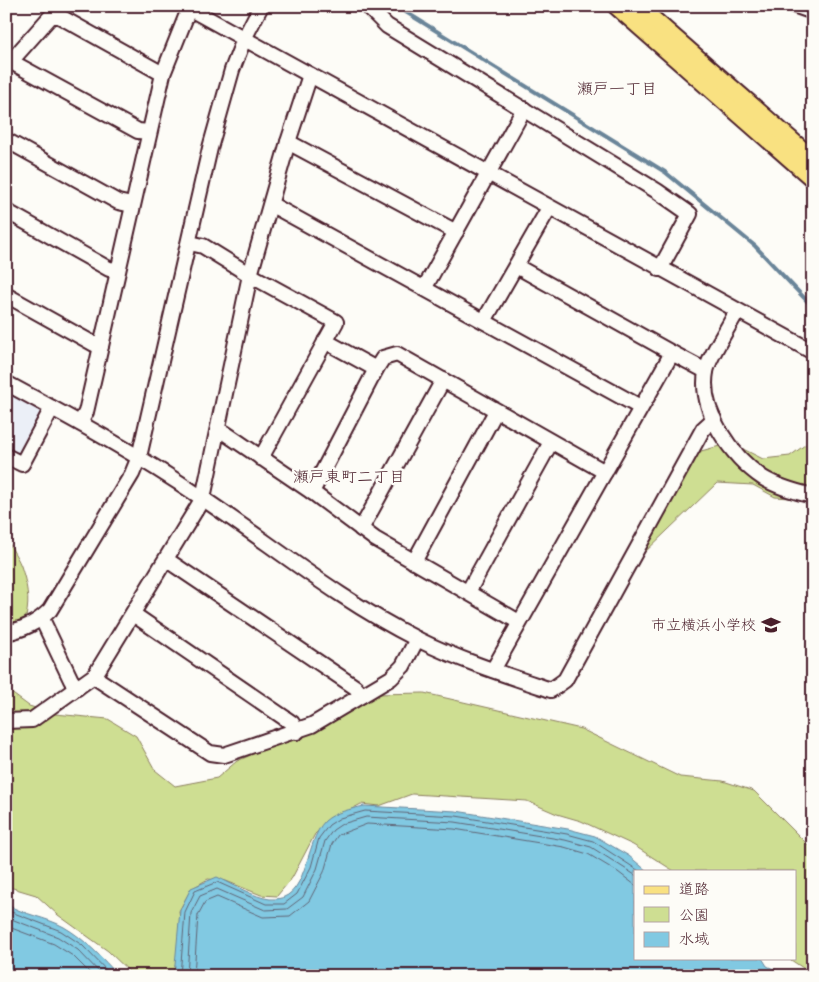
<svg xmlns="http://www.w3.org/2000/svg" width="819" height="982" font-family="'Playpen Sans','Klee One',sans-serif">
  <style>
    .built { fill: #ebeff7 }
    .green { fill: #cede92; stroke: #8c7e5e }
    .water { fill: #81c9e2; stroke: #6b8599 }
    .lines { fill: none; stroke-linecap: round; stroke-linejoin: round }
    .shore { stroke: #606374; stroke-width: 1 }
    .stream { stroke: #6b8599; stroke-width: 4 }
    .minor-casing { stroke: #4a1f2b; stroke-width: 18 }
    .major-casing { stroke: #4a1f2b; stroke-width: 20 }
    .minor { stroke: #fdfcf7; stroke-width: 14 }
    .major { stroke: #f9e181; stroke-width: 16 }
    .labels { text-anchor: middle; stroke-width: 5; stroke-linejoin: round; paint-order: stroke }
    .poi-label { font-size: 15px; fill: #4a1f2b; stroke: #fdfcf7; text-anchor: end }
    .neighbourhood-label { font-size: 16px; fill: #4a1f2b; stroke: #fdfcf7 }
  </style>
  <rect width="100%" height="100%" fill="#fdfcf7"/>
  <filter id="ink" filterUnits="userSpaceOnUse"><feTurbulence type="fractalNoise" baseFrequency=".02" numOctaves="2"/><feDisplacementMap in="SourceGraphic" scale="10" xChannelSelector="R" yChannelSelector="G"/><feConvolveMatrix kernelMatrix="1 2 1 2 8 2 1 2 1" color-interpolation-filters="sRGB"/></filter>
  <g filter="url(#ink)">
    <path class="built" d="M6,390l33,19 3,9 -19,34 -9,2 -8,-4z"/>
    <g class="green">
      <path d="M813,439v58l-6,2 -32,-2 -22,-12 -36,-2 -74,71 38,-79 20,-24 30,-8 32,16 27,-3z"/>
      <path d="M6,530c1,15 10,23 15,36 6,18 9,33 5,51l-20,13z"/>
      <path d="M6,689l23,17 26,8 53,5 28,17 19,34 20,16 42,-8 20,-17 78,-34 61,-33 48,-1 157,36 99,48 43,4 31,10 59,59v122h-4l-21,-14h7v-87h-121l-41,-26 -52,-24 -24,-7 -30,-13 -115,-7 -33,12 -18,-2 -30,16 -16,14 -23,44 -15,18 -16,-1 -35,-14 -18,-2 -17,10 -12,22 4,36 -12,29h-37l-26,-25 -50,-36 -22,-20 -30,-9z"/>
    </g>
    <g class="water">
      <path d="M364,806l92,5 112,18 27,7 34,20 18,15h-12v87h127l5,8 21,10h-614l6,-66 11,-22 26,-11c14,6 38,21 53,22 39,4 34,-57 55,-78 10,-9 26,-12 39,-15z"/>
      <path d="M6,904c18,11 40,13 58,23 21,12 38,31 55,49h-113z"/>
    </g>
    <g class="lines">
      <g class="shore">
        <path d="M6,910l55,21 21,14 30,31"/>
        <path d="M6,917l52,20 20,13 25,26"/>
        <path d="M6,926l48,18 19,12 20,20"/>
        <path d="M180,976l5,-64 10,-21 22,-9 49,22h18l13,-10 14,-27 8,-29 10,-13 11,-7 25,-7 91,5 111,18 26,7 46,30"/>
        <path d="M187,976l4,-63 9,-17 17,-7 48,21 22,-1 16,-12 14,-28 8,-28 8,-11 9,-6 24,-7 89,5 110,18 26,7 44,28"/>
        <path d="M194,976l4,-61 7,-13 12,-5 46,20 27,-1 19,-15 15,-29 8,-28 6,-9 29,-11 87,5 110,18 24,7 30,18 17,13"/>
      </g>
      <path class="stream" d="M396,6l269,166 90,74 54,57 4,-5"/>
      <g class="minor-casing">
        <g id="minor">
          <path d="M185,6l628,346"/>
          <path d="M367,6l20,20 270,165 33,23 -30,55"/>
          <path d="M796,6l17,6"/>
          <path d="M6,59l132,72 11,1"/>
          <path d="M11,61l40,-45h8l104,58"/>
          <path d="M6,140l112,62 14,3"/>
          <path d="M288,142l168,90"/>
          <path d="M272,205l368,202"/>
          <path d="M6,211l103,58 9,1"/>
          <path d="M190,243l13,3 47,29 86,47 -75,136"/>
          <path d="M516,266l156,87"/>
          <path d="M425,287l99,-178"/>
          <path d="M6,295l88,49 7,2"/>
          <path d="M737,311c-7,14 -29,47 -31,61 -7,40 26,85 57,106 15,9 33,14 50,18"/>
          <path d="M484,321l65,-113"/>
          <path d="M325,341l51,28"/>
          <path d="M6,383c67,36 133,72 196,115 72,48 137,102 215,141 42,21 89,36 134,51l14,-10 138,-251 11,-10"/>
          <path d="M80,423l6,-11 77,-338 26,-65"/>
          <path d="M218,432l7,1 87,59 63,47 144,83"/>
          <path d="M6,456l16,8 30,-56"/>
          <path d="M312,492l64,-123 7,-11 14,-4 208,118"/>
          <path d="M361,529l82,-149"/>
          <path d="M167,560l188,127 7,8"/>
          <path d="M414,562l82,-151"/>
          <path d="M468,592l83,-150"/>
          <path d="M133,614l159,109 5,9"/>
          <path d="M42,619l29,61 6,8"/>
          <path d="M6,633c18,-4 31,-10 44,-23l82,-136 7,-17 71,-309 22,-78 12,-31 17,-33"/>
          <path d="M493,670l179,-317 34,18"/>
          <path d="M95,675l4,5 111,73 14,2 88,-30 79,-47 12,-12 14,-27"/>
          <path d="M6,721l26,-1 63,-45 108,-177 47,-223 38,-133 22,-67"/>
        </g>
      </g>
      <g class="major-casing">
        <g id="major">
          <path d="M616,6l197,173"/>
          <path d="M638,6l175,153"/>
        </g>
      </g>
      <use href="#minor" class="minor"/>
      <use href="#major" class="major"/>
    </g>
  </g>
  <defs>
    <g id="school-bare" transform="scale(1.5)"><path d="M0-5L7-2L0 1L-7-2ZM-4 1L0 2.5L4 1V4Q0 6-4 4Z" fill="#4a1f2b" stroke="#fdfcf7" stroke-width="2.5" paint-order="stroke"/></g>
  </defs>
  <g fill-rule="evenodd">
    <use href="#school-bare" x="771" y="625"/>
  </g>
  <g class="labels">
    <g class="poi-label">
      <text x="756" y="630">市立横浜小学校</text>
    </g>
    <g class="neighbourhood-label">
      <text x="617" y="94">瀬戸一丁目</text>
      <text x="349" y="482">瀬戸東町二丁目</text>
    </g>
  </g>
  <rect width="819" height="982" fill="none" stroke="#fdfcf7" stroke-width="25"/>
  <rect x="12" y="12" width="794" height="957" fill="none" stroke="#4a1f2b" stroke-width="2" filter="url(#ink)"/>
  <rect x="634" y="870" width="162" height="90" fill="#fdfcf7" stroke="#b5a4a5"/>
  <rect x="644" y="886" width="25" height="8" fill="#f9e181" stroke="#b5a4a5"/>
  <text x="679" y="894" font-size="15" fill="#4a1f2b">道路</text>
  <rect x="644" y="907" width="25" height="15" fill="#cede92" stroke="#b5a4a5"/>
  <text x="679" y="920" font-size="15" fill="#4a1f2b">公園</text>
  <rect x="644" y="932" width="25" height="15" fill="#81c9e2" stroke="#b5a4a5"/>
  <text x="679" y="944" font-size="15" fill="#4a1f2b">水域</text>
</svg>
